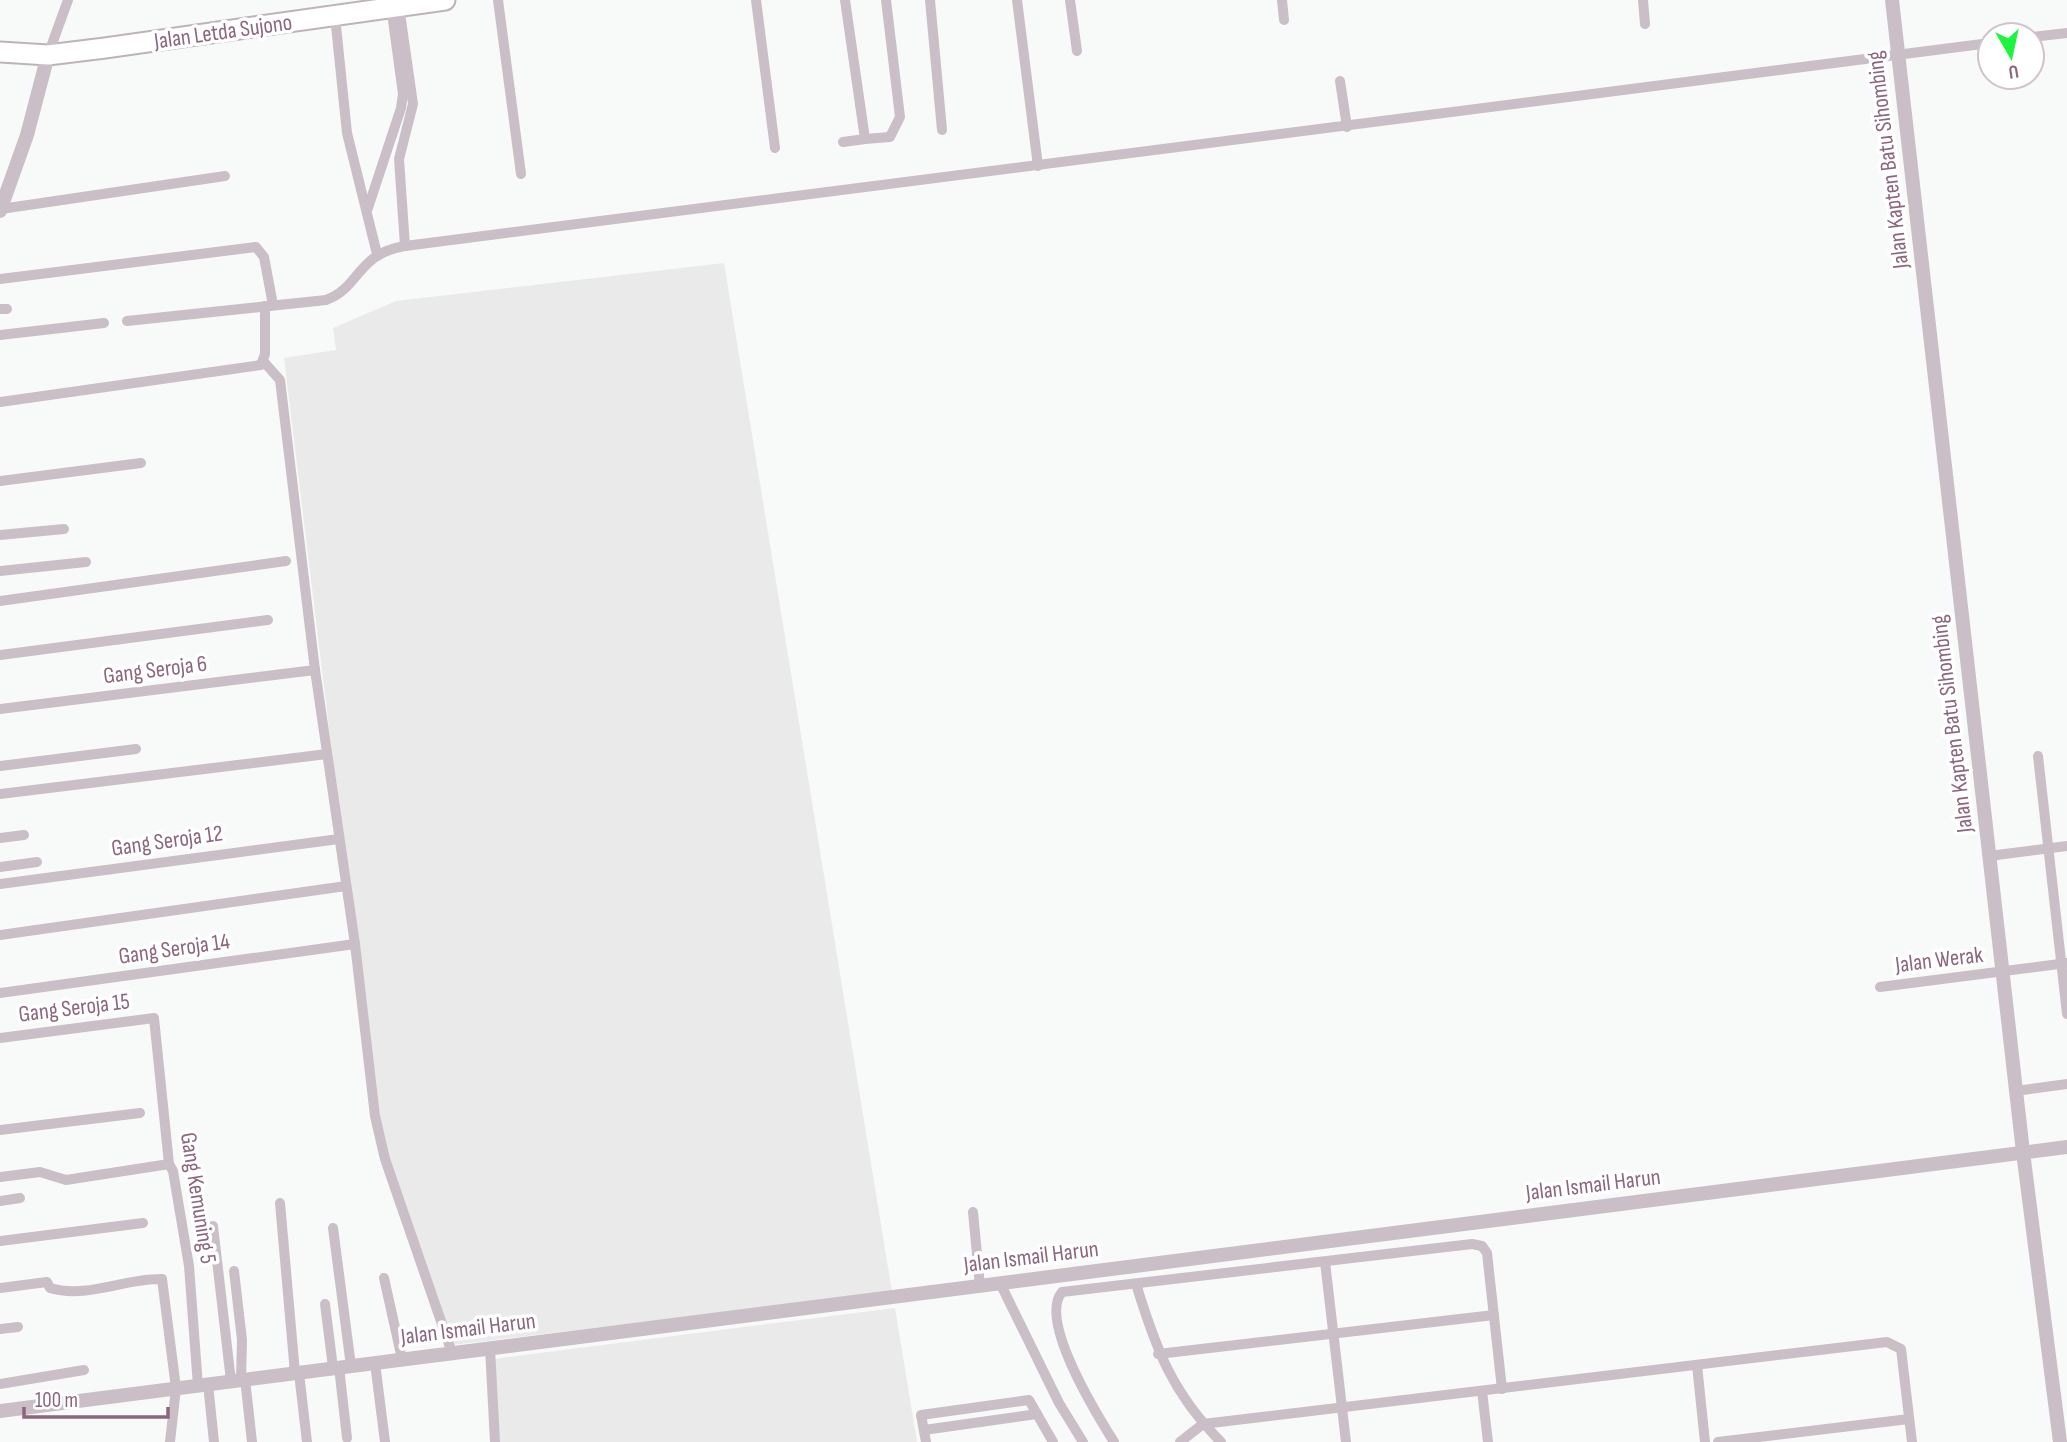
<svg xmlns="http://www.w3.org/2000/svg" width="2067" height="1442" font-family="'Sofia Sans Condensed',sans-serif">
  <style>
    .built { fill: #eaeaeb }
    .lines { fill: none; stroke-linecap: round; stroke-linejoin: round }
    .trunk-casing { stroke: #bdb3b9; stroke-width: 23 }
    .minor { stroke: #cabfc6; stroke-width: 10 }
    .tertiary { stroke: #cabfc6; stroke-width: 14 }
    .trunk { stroke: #fff; stroke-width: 19 }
    .labels { text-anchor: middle; stroke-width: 7; stroke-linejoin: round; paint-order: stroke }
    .street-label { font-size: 23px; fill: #8b667d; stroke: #fff }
  </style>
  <rect width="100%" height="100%" fill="#f7faf9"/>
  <g class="built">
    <path d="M724,263l168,1029 -439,53 -74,-206 -95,-781 52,-8 -3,-22 63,-27z"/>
    <path d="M895,1308l22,134h-418l-6,-83z"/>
  </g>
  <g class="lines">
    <g class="trunk-casing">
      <path id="trunk" d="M0,52l48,3 57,-7 340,-48"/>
    </g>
    <g class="minor">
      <path d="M498,0l23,174"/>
      <path d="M756,0l19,148"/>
      <path d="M930,0l12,130"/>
      <path d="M1017,0l21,166"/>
      <path d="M1070,0l7,51"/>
      <path d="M1282,0l2,20"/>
      <path d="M1643,0l2,24"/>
      <path d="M399,6l14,98 -14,55 6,87"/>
      <path d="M335,16l12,117 30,121"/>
      <path d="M2032,37l35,-4"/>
      <path d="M48,55l20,-55"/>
      <path d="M1340,81l7,46"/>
      <path d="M865,139l25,-2 10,-20 -14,-117"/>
      <path d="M843,142l22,-3 -20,-139"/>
      <path d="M368,208l33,-100 2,-14 -11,-81"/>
      <path d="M1,209l224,-33"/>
      <path d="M0,279l256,-32 8,10 9,48"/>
      <path d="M0,309h7"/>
      <path d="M127,321l199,-21c35,-13 30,-46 79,-54l1585,-203"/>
      <path d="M0,335l104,-12"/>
      <path d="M263,361l17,19 35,290 40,274 20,172 10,43 67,194"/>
      <path d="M0,402l261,-37 4,-11v-48"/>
      <path d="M0,481l141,-18"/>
      <path d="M0,535l64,-6"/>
      <path d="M0,571l86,-9"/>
      <path d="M0,601l286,-40"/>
      <path d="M0,655l268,-35"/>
      <path d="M0,709l315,-39"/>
      <path d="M2038,756l29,258"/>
      <path d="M0,766l136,-17"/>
      <path d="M0,794l327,-40"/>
      <path d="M0,838l24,-3"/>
      <path d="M1989,856l78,-10"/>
      <path d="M0,867l37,-5"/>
      <path d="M0,884l339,-45"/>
      <path d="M0,935l346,-49"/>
      <path d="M1880,987l187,-24"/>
      <path d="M0,993l355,-49"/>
      <path d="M0,1038l154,-20 15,146 4,7 16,95 9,120"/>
      <path d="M2016,1091l51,-7"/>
      <path d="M0,1130l140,-17"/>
      <path d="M0,1177l40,-5 26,8 103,-16"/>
      <path d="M0,1201l20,-3"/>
      <path d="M280,1203l15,170"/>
      <path d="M973,1212l7,74"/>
      <path d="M213,1226l18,155"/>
      <path d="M333,1228l18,138"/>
      <path d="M0,1241l143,-18"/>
      <path d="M1325,1262l21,180"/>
      <path d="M234,1271l8,69 -1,40"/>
      <path d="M384,1278l18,81"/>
      <path d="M1000,1283l59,120 24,39"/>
      <path d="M1136,1284c20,65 36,109 85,158"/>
      <path d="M0,1288l47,-6 3,6c37,11 75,-10 112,-9l14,109 -6,54"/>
      <path d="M325,1304l8,64"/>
      <path d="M0,1329l18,-2"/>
      <path d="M490,1348l5,94"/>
      <path d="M1158,1354l336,-39"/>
      <path d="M375,1363l10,79"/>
      <path d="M1697,1365l8,77"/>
      <path d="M339,1367l8,71"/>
      <path d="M299,1373l8,69"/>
      <path d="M245,1379l7,63"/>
      <path d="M0,1384l84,-14"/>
      <path d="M208,1384l6,58"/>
      <path d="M1482,1391l6,51"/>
      <path d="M924,1430l113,-16"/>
      <path d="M926,1442l-5,-27 108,-15 24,42"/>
      <path d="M1114,1442c-17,-27 -76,-122 -52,-150l410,-48 10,2 5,7 15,136"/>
      <path d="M1180,1442l23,-18 684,-82 14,7 11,93"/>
      <path d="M1718,1442l191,-23"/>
    </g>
    <g class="tertiary">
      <path d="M1892,0l131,1152 37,290"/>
      <path d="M0,211l27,-76 21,-80"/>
      <path d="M0,1411l2067,-264"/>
    </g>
    <use href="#trunk" class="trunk"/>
  </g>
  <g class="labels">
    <g class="street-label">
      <text transform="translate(223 31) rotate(-8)" y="8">Jalan Letda Sujono</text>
      <text transform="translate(1887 160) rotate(-97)" y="8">Jalan Kapten Batu Sihombing</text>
      <text transform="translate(155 669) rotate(-7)" y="8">Gang Seroja 6</text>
      <text transform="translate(1951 724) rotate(-97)" y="8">Jalan Kapten Batu Sihombing</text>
      <text transform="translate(167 840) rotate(-8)" y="8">Gang Seroja 12</text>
      <text transform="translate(174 948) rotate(-8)" y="8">Gang Seroja 14</text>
      <text transform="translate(1939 959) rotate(-7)" y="8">Jalan Werak</text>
      <text transform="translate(74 1007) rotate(-7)" y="8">Gang Seroja 15</text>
      <text transform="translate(1593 1184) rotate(-7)" y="8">Jalan Ismail Harun</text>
      <text transform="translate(199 1198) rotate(81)" y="8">Gang Kemuning 5</text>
      <text transform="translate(1031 1256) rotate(-7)" y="8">Jalan Ismail Harun</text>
      <text transform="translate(468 1328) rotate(-7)" y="8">Jalan Ismail Harun</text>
    </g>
  </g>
  <g transform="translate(2011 56) rotate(171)"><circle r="33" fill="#ffffff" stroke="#d1c2cb" stroke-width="2"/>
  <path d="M0-5L12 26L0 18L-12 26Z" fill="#1df43e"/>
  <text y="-10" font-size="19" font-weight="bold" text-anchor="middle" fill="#8b667d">U</text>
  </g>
  <path d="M24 1407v10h144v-10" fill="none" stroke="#8b667d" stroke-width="3.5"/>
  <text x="35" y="1407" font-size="21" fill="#8b667d" stroke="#ffffff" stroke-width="5" paint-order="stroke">100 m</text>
</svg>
